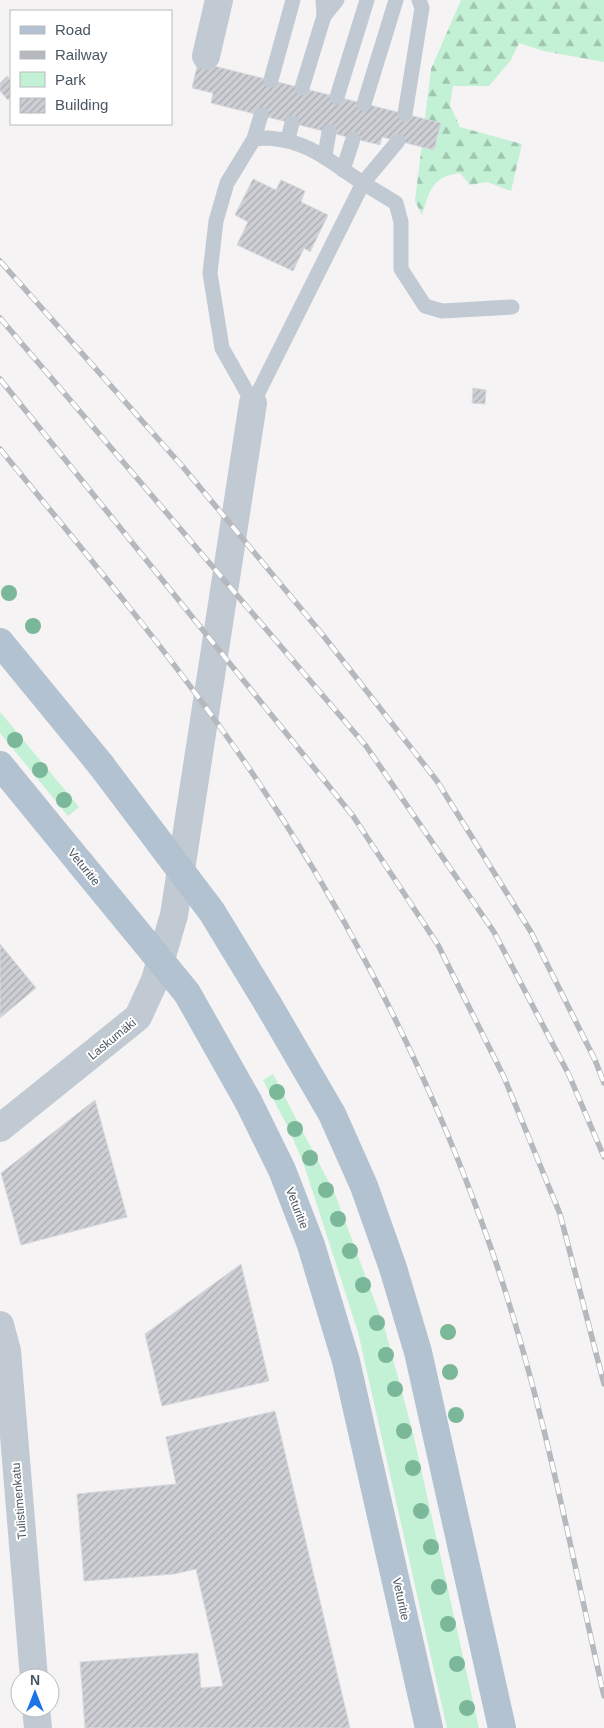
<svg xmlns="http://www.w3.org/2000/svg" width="604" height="1728" font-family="Helvetica,sans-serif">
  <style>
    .green { fill: #c3f1d5 }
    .forest { fill: url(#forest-firs) }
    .building { fill: url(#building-hatch); stroke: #d7d9de }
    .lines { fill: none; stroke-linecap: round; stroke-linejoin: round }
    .service { stroke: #c1cad2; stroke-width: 15 }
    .minor { stroke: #c1cad2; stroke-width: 28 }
    .primary { stroke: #b3c2d1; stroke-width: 28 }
    .rail-casing { stroke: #b5b8bd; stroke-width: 5.5 }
    .rail { stroke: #fff; stroke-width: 4; stroke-dasharray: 11; stroke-linecap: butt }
    .primary-bridge { stroke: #b3c2d1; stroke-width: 28 }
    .tree { fill: #7bb799 }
    .labels { text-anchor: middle; stroke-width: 4; stroke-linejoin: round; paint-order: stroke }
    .street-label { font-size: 12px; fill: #4a5661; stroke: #fff }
  </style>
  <defs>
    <pattern id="forest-firs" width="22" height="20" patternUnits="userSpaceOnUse" patternTransform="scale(1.25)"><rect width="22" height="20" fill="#c3f1d5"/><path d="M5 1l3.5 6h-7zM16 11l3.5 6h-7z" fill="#a0c6b0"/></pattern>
    <pattern id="building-hatch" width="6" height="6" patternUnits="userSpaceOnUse" patternTransform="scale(1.25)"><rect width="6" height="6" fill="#cdcfd5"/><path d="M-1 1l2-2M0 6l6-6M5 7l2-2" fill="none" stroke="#a8abb0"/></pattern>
  </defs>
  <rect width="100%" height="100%" fill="#f5f3f3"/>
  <g class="green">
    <path d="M0,712l79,95 -11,9 -68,-83z"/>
    <path d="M273,1074l62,120 49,132 29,107 66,295h-32l-89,-396 -53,-164 -15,-37 -27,-51z"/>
  </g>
  <path class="forest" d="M461,0h143v62l-60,-11 -25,-8 -8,17 -22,26h-36l-3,19 10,22 62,17 -11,47 -24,-9 -17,3 -10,-12c-28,3 -31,19 -38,42l-7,-14 16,-132z"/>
  <g class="building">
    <path d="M198,62l243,61 -7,27 -52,-13 -2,8 -169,-42 2,-10 -21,-5z"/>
    <path d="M7,76l4,5v16l-3,3 -8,-9v-8z"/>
    <path d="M253,179l23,11 5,-10 24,11 -4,11 27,13 -18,37 -6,-4 -11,23 -56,-26 11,-23 -13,-7z"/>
    <path d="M473,388l13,2 -1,14 -13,-1z"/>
    <path d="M0,944l36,44 -36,30z"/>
    <path d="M95,1100l32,117 -106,28 -20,-72z"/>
    <path d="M241,1264l28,117 -107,25 -17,-72z"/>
    <path d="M275,1411l75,317h-265l-5,-66 118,-9 3,35 22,-2 -27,-117 -22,5 -90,7 -7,-87 99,-10 -10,-47z"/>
  </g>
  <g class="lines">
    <g class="service">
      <path d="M324,16l13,-16"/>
      <path d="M271,80l22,-80"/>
      <path d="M302,88l22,-72 -1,-16"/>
      <path d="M337,97l30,-97"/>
      <path d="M364,104l32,-104"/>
      <path d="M405,114l17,-106 -3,-8"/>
      <path d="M268,138c42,3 62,24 95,45l-110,220 -31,-55 -12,-75 6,-52 11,-38 27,-44z"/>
      <path d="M254,139l7,-24"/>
      <path d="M288,139l4,-16"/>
      <path d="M398,141l-35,42 33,20 5,19v47l24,37 17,5 70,-4"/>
      <path d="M325,155l4,-23"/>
      <path d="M343,170l10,-31"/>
    </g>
    <g class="minor">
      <path d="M206,56l13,-56"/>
      <path d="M0,1128l138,-111 17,-37 19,-65 79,-512"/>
      <path d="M0,1325l7,26 27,327"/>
      <path d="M36,1708l2,20"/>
    </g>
    <g class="primary">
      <path d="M0,642l101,123"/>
      <path d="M0,765l81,99"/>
      <path d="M268,1004l64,110 32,72 29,82 25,84 84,376"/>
      <path d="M248,1101l34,69 29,75 35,116 83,367"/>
    </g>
    <g class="rail-casing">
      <g id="rail">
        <path d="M0,261l183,206 139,167 115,147 94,151 64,128 9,23"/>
        <path d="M0,318l366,428 128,186 75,143 35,82"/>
        <path d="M0,379l353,437 85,129 66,132 56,137 44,170"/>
        <path d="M0,449c73,89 148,178 215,271 117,161 212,343 277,531 50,145 78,296 112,445"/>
      </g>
    </g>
    <use href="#rail" class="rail"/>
    <g class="primary-bridge">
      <path d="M101,765l111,147 56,92"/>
      <path d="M81,864l106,129 61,108"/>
    </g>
  </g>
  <g class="tree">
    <circle cx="9" cy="593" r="8"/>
    <circle cx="33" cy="626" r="8"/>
    <circle cx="15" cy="740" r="8"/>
    <circle cx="40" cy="770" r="8"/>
    <circle cx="64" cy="800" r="8"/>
    <circle cx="277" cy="1092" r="8"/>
    <circle cx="295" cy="1129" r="8"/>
    <circle cx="310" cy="1158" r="8"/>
    <circle cx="326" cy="1190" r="8"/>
    <circle cx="338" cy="1219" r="8"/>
    <circle cx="350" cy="1251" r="8"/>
    <circle cx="363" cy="1285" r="8"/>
    <circle cx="377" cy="1323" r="8"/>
    <circle cx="448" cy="1332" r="8"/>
    <circle cx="386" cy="1355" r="8"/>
    <circle cx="450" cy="1372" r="8"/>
    <circle cx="395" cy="1389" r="8"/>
    <circle cx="456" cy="1415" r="8"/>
    <circle cx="404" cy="1431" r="8"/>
    <circle cx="413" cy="1468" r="8"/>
    <circle cx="421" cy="1511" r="8"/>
    <circle cx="431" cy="1547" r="8"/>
    <circle cx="439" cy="1587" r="8"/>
    <circle cx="448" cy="1624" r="8"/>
    <circle cx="457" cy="1664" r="8"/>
    <circle cx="467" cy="1708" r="8"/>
  </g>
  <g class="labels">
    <g class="street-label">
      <text transform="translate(84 867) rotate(51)" y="4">Veturitie</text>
      <text transform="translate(112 1039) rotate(-39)" y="4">Laskumäki</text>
      <text transform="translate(297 1208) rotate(69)" y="4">Veturitie</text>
      <text transform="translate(19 1501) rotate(-95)" y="4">Tulistimenkatu</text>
      <text transform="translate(401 1599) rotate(78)" y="4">Veturitie</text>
    </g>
  </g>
  <rect x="10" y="10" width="162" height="115" fill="#ffffff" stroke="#b7bbc0"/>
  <rect x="20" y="26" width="25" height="8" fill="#b3c2d1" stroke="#b7bbc0"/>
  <text x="55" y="35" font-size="15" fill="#4a5661">Road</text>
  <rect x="20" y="51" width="25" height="8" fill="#b5b8bd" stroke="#b7bbc0"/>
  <text x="55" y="60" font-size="15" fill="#4a5661">Railway</text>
  <rect x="20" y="72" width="25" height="15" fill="#c3f1d5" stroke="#b7bbc0"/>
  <text x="55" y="85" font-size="15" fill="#4a5661">Park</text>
  <rect x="20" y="98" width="25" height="15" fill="url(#building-hatch)" stroke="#b7bbc0"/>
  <text x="55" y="110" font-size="15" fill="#4a5661">Building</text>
  <g transform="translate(35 1693)"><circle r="24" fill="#ffffff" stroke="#b7bbc0"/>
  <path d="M0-4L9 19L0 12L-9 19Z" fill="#1a73e8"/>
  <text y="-8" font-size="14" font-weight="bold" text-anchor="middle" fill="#4a5661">N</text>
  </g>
</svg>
